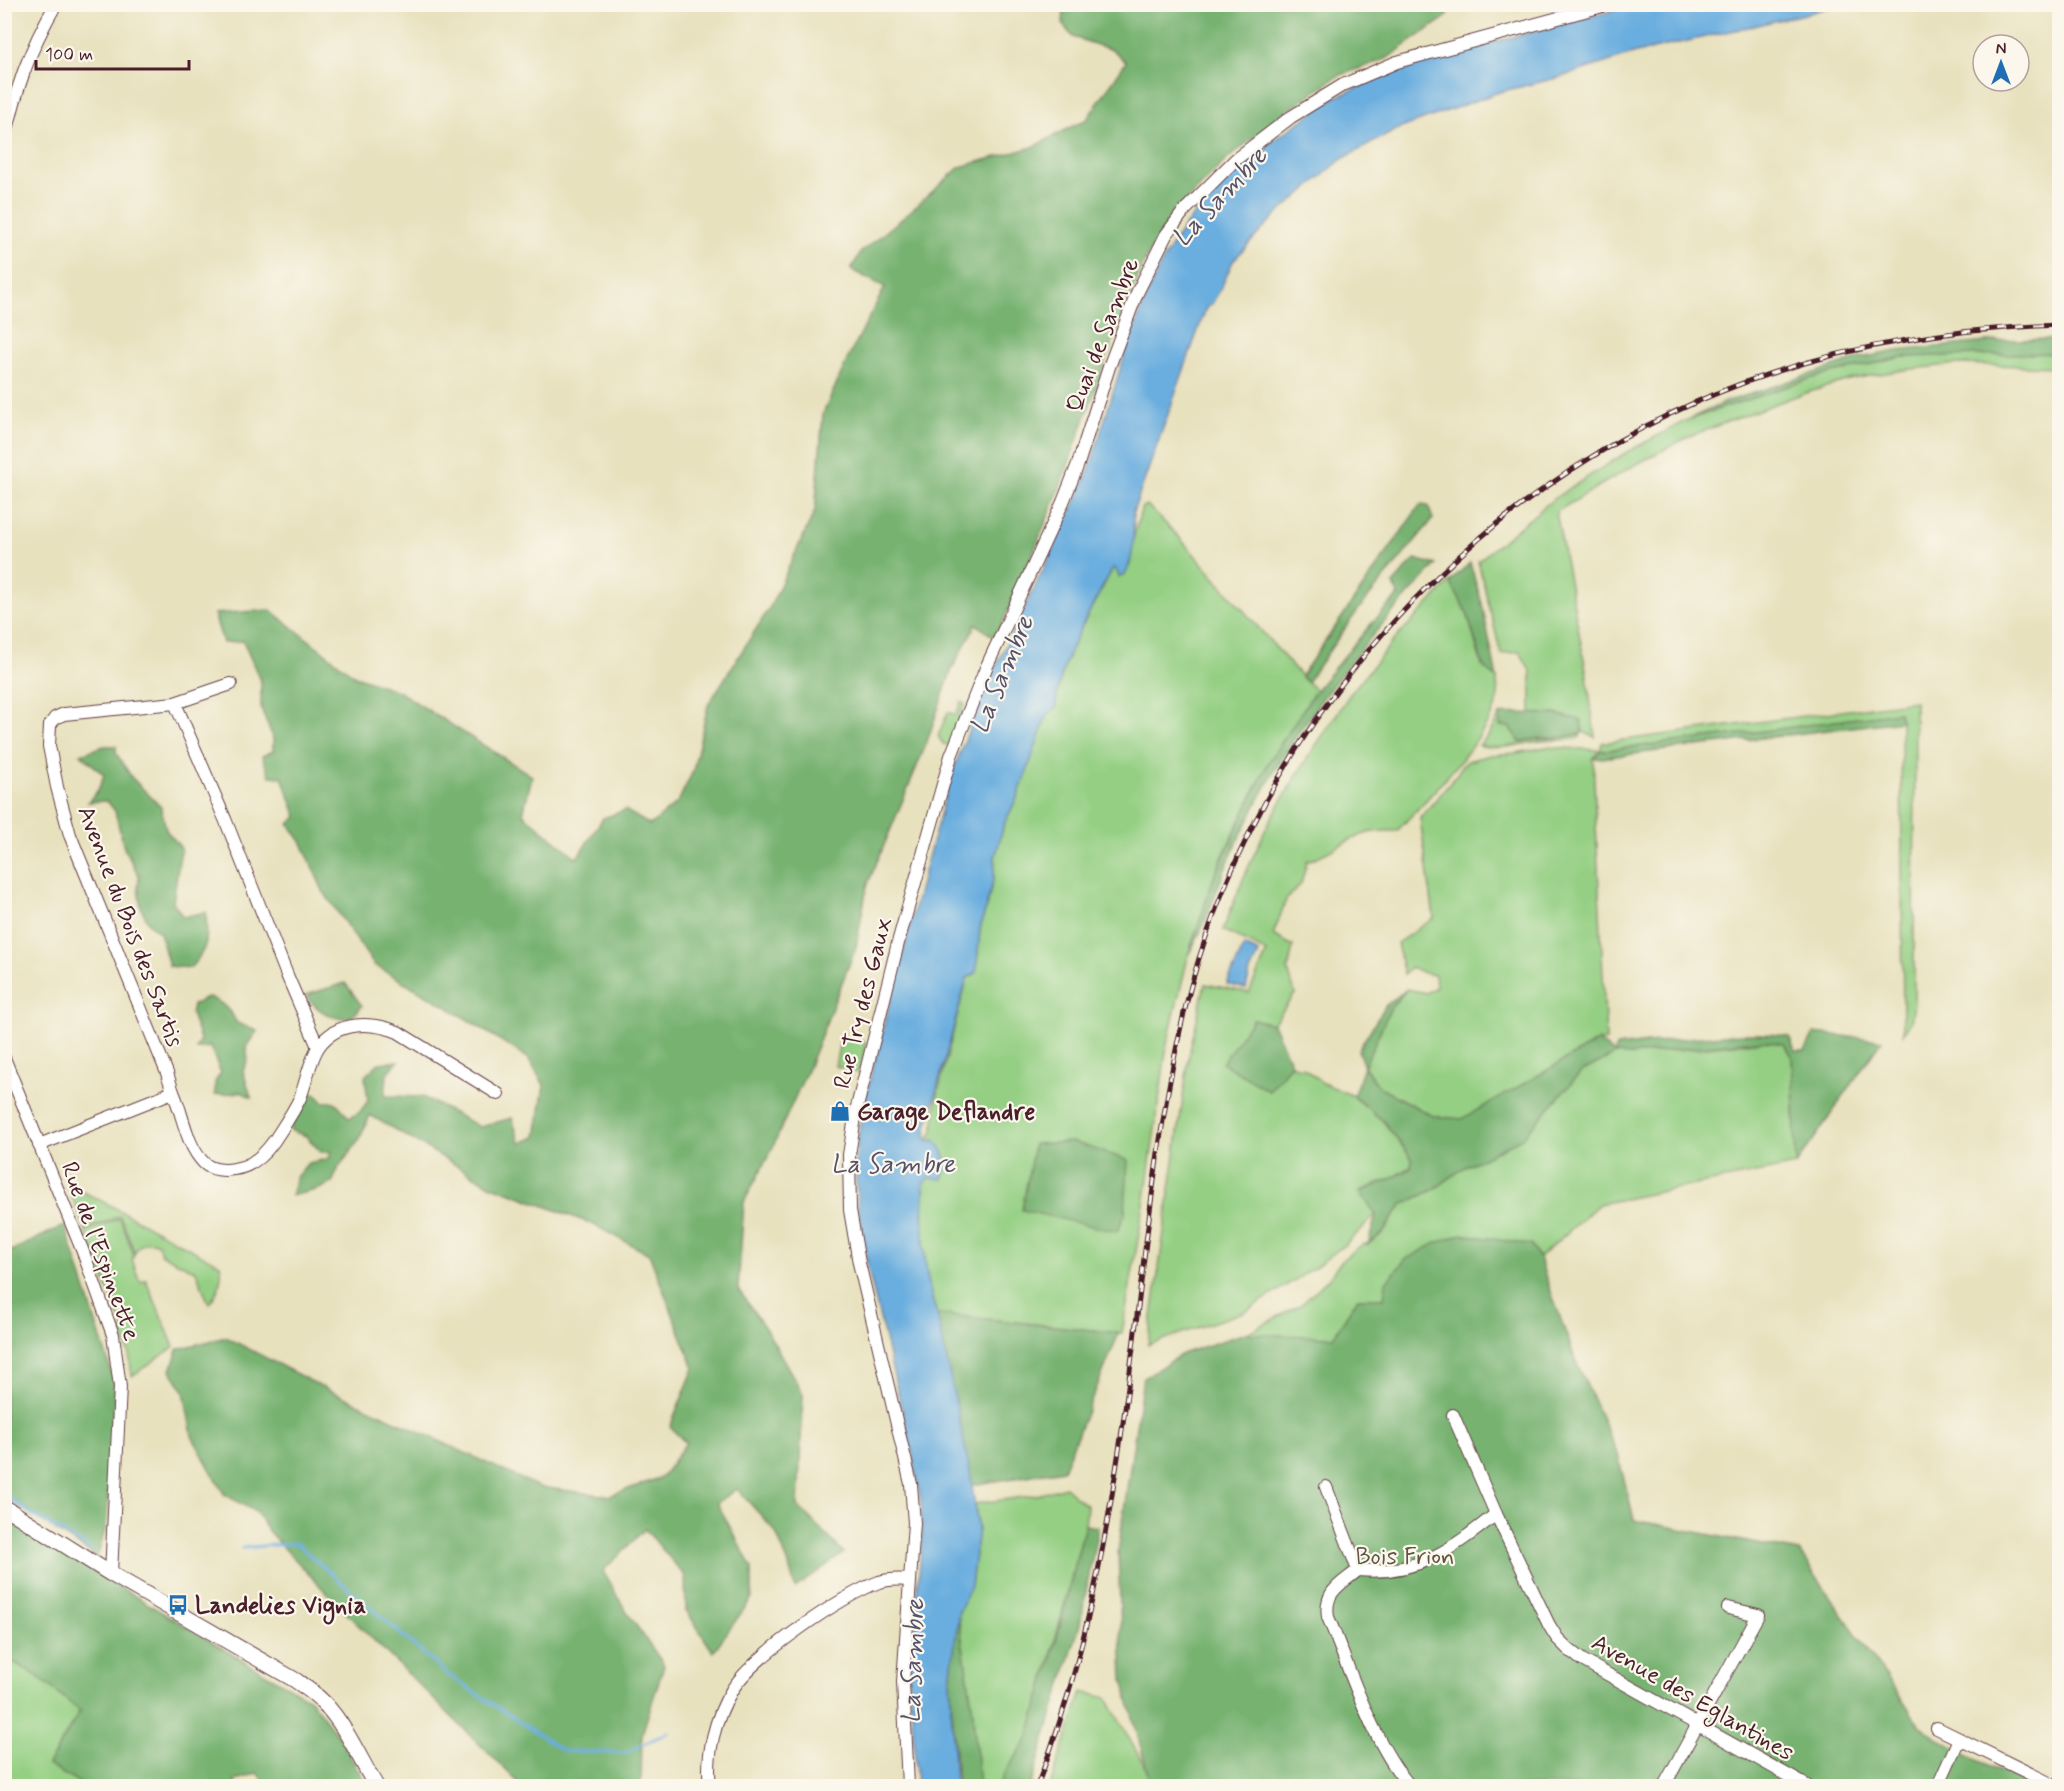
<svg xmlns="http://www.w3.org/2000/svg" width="2064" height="1791" font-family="Mynerve,sans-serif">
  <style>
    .green { fill: #94cf83; stroke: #6f7757; stroke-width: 1.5 }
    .forest { fill: #77b271; stroke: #60684e; stroke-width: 1.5 }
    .water { fill: #6aaedf; stroke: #5a6685; stroke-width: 1.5 }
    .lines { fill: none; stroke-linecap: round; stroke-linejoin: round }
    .stream { stroke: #6aaedf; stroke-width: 3 }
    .minor-casing { stroke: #623c41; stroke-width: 14 }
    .tertiary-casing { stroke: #623c41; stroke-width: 17 }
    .minor { stroke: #fff; stroke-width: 12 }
    .tertiary { stroke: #fff; stroke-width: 15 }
    .rail-casing { stroke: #4a1f2b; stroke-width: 5 }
    .rail { stroke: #fbf7ec; stroke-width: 3; stroke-dasharray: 9; stroke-linecap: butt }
    .labels { text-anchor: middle; stroke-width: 4.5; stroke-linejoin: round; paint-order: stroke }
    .street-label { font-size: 24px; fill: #4a1f2b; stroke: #fbf7ec }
    .poi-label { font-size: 24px; font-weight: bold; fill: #4a1f2b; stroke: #fbf7ec; text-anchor: start }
    .park-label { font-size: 24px; fill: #605445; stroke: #fbf7ec }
    .water-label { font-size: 26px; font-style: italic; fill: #55516a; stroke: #fbf7ec }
  </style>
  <rect width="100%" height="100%" fill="#fbf7ec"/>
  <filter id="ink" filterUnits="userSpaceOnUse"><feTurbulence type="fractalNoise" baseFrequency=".0167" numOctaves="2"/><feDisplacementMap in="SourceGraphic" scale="12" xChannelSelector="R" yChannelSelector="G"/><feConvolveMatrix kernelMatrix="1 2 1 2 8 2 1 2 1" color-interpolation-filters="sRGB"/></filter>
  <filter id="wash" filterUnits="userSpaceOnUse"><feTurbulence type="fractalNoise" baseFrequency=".008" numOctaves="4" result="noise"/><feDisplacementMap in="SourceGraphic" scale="24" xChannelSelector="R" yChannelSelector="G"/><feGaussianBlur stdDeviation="1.35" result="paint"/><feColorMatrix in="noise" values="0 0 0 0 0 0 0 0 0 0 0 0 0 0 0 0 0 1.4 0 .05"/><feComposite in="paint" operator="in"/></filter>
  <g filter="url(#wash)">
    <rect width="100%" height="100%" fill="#e8e1be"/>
    <g class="green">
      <path d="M2046,352l13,1v14l-101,-3 -55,6 -51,9 -59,18 -103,39 -66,35 -68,41 31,163 8,62 -12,-5 -3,-12 -25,-6h-24v-42l-11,-20 -19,2 -23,-93 78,-64 71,-45 62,-33 130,-43 84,-19z"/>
      <path d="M1147,505l32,32 122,139 15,14 -48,73 -45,92 -9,22 -25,76 -22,91 -22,154 -23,135 -185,-19c-15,-41 -14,-87 -13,-130l5,-7v-39l4,-7 4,-36 30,-117 9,-5 4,-44 14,-52 1,-20 9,-33 14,-28 29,-82 9,-6c0,-43 37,-101 57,-140l17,-3 3,-26 9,-32z"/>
      <path d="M1450,582l17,31 15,53 15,12c0,6 1,13 1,19 -5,36 -75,106 -101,134 -9,0 -20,-1 -29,2 -22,6 -39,21 -61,28l-6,23 -15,16 -13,35 20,11 -5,24 7,24 -22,30 -20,-5 16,72 22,-27 8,4 3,-1 21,16 30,13 31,26 28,37 -1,8 -20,12 -31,12 16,24 -29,28 -33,25 -68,43 -98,34 41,-290 16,-71 44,9 18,-41 -44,-22 20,-51 26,-57 34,-57 47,-71 44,-54z"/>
      <path d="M1915,701l-1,303 -3,18 -8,12 -2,-313 -2,-9 -142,20 -157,19 -7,8 13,282h-8l-136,79 -29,-4 -53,-28 -16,-22 27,-59 16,-18 19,4 10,-6 -1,-12 -11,-2 -13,-6 -7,8 -7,-32 37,-25 -14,-100 36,-42 5,-9 7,-6 22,-6 27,-2 29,-6 54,3 2,-7z"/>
      <path d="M961,702l4,2 -15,41 -7,-1 -5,-8 10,-24 8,3z"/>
      <path d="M1500,715v10l9,1 11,16c20,-6 43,-1 62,-9l-3,5c-12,4 -25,1 -38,3 -19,2 -43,11 -62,4l9,-9z"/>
      <path d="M841,1036l25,6 -7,31 -24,-7z"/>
      <path d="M1763,1041l22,3 7,12 4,109 -197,39 -60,54 -8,-13 -147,53h-26l-25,40 -83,-4 -1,-2 53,-28 26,-25 14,-19 21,-16h5l15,-11 18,-28 32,-15 32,-23 57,-29 59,-66 34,-18 16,1z"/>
      <path d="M67,1185c54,22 101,55 153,79 4,13 -3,31 -11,40l-13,-33 -35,-17 -3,-10c-11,-5 -18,-2 -23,9l-15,-37 -35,14z"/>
      <path d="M120,1218l14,37 -2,5 8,22 6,-2 28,67 -42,29 -3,-22 -8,-24 3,-2 -39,-96z"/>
      <path d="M1065,1487l22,19 -2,19 -55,212 -26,37 -5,12h-20l-7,-81 -14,-91 13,-28 7,-58 -3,-24 62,-9z"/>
      <path d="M4,1657l32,18 44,36 -32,54 36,21h-79z"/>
      <path d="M1082,1692l25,6 40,73 4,15h-101z"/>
    </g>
    <g class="forest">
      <path d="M1064,5h374l11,10 -63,44 -48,17 -54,37 -57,46 -47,48 -18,24 -17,29 -23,56 -63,174 -43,104 -21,44 -19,-14 -24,45 -27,78 -58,139 -11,61 -47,119 -38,85 -27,51 -6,87 29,42 36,63 -5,112 46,47 -49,35 -7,-26 -13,-31 -38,-42 -20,14 35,65v30l-39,54 -27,-42 -1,-34 -40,-47 -42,42 23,40 38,54 -22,69 -1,52h-119l-180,-177 -73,-77 -13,-20 -32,-18 -32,-58 -8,-45 -13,-20 7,-22 48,-12 90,47 223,103 70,9 53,-19 24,-34 -16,-16 24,-59 -45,-114 -57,-30 -102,-39 -120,-70 -11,25 -20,27 -7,16 -13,6 -28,7 5,-19 12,-14 20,-4 4,-7h-11l-15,-16 -16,-6 7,-19 12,-17h6l9,8h11l7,7 7,9 10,-5 9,-12 -3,-25 14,-13 19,-2 -11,13 -2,22 38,1 57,30 32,-9 8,25 16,-6 8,-52 -16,-27 -82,-52 -72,-41 -51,-74 -21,-48 -13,-19 8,-7 -15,-40 -12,-1 -8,-20 11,-5v-13l-12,-30v-26l-18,-41 -20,2 -9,-29 56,-4 85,66 43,15 134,85 -9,38 54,44 26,-40 22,-8 25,15 28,-23 15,-31 15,-66 62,-98 45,-96 8,-97 24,-54 38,-73 -34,-17 9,-17 45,-37 55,-49 73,-20 54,-28 39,-57 -13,-12 -40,-13 -10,-12z"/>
      <path d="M2059,339v14l-156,4 -84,19 -130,43 37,-17 134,-44 37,-7 110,-11z"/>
      <path d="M1420,505l8,1 5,13 -75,91 -51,72 -6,-6z"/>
      <path d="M1415,559l21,6c-67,71 -131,147 -177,234 -10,20 -21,40 -30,61 -14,31 -22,64 -40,93l25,-76 54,-114 48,-73 56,-67 27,-28 -6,-11z"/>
      <path d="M1470,563l12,41 15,74 -14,-12 -16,-53 -17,-31z"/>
      <path d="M1899,712l2,9 -308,38 7,-8 157,-19z"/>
      <path d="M1516,713l39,1 26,6 2,12c-20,9 -43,3 -63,10l-11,-15 -9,-1v-11z"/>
      <path d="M104,746h12v7l16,25 29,29 5,23 15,18 -8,54 10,15 23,-5c1,27 4,35 -16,56l-21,-2 -9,-33 -11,-9 -8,-16 -3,-20 1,-12 -15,-28 -9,-37 -8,-10 -19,1 10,-12 6,-15 -23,-21z"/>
      <path d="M345,983l17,23c-3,3 -7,9 -10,10 -17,8 -38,-8 -46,-21z"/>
      <path d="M1407,989l-16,18 -27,60 16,21 53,28 29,3 136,-78 17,13 1,-7c53,-6 121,-18 173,-11l6,15h10l9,-18 68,7 -86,125 -4,-109 -7,-12 -22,-3 -18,1 -114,13 -16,-1 -34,18 -59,66 -57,29 -32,23 -32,15 -18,28 -15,11 8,-29 -16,-23 31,-13 20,-11 1,-9 -28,-37 -31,-26 11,-29 -6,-17 28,-45z"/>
      <path d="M207,997c14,3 23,13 30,26l20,8 -11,16 2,13 -5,11 8,26 -10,-5 -26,3v-13l6,-9 -11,-26 -14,2 4,-10 -9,-25 2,-9z"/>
      <path d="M1253,1019l20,5 18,40 -22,27 -47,-28z"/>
      <path d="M1073,1142l55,18 -3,54 -8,18 -95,-22 12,-66z"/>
      <path d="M65,1225l49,155 -1,59 -7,88 -9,30 -92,-60v-243z"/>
      <path d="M1462,1234l69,11 8,13 36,101 43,96 16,65 165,32 122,175 47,29 64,30h-881l-28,-106 -5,-128 25,-174 41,-25 65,-21 1,2 83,3 25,-39h26l2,-16 20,-23 30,-16z"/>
      <path d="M937,1314l182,19 -56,137 -91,15z"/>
      <path d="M4,1514l67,44 171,102 68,39 29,38 28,49h-98l-12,-13 -22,8 1,5h-65l-4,-4 -3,4h-80l-36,-21 32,-54 -44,-36 -31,-18z"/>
      <path d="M1085,1525l13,2 -18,97 -47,154 -3,8h-31l5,-12 24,-35 32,-113z"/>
      <path d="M958,1614l14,91 7,81h-22l-7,-106z"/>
    </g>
    <g class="water">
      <path d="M1634,5h204l-29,8 -173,40 -75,24 -62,15 -101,37 -56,30 -68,58 -41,44 -12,27 -9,16 -6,4 -73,204c1,21 2,44 -8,63l-6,2 -3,-8 -3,-1c-21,39 -57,97 -57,140l-9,7 -29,81 -14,28 -9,33 -1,20 -14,52 -4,44 -9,5 -40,148 -1,13 4,2 5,-1c11,11 13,24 8,39l-14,-1 -5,6c-2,43 -2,89 13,130l33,157 8,57 -7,58 -12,25 -9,69 5,106h-38l-8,-108 13,-137 -1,-39 -9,-51 -44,-182 -10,-65 -3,-35 6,-55 62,-239 29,-102 36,-91 76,-155 25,-57 37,-120 21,-55 15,-33 14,-24 23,-30 40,-39 34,-28 59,-42 40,-18 66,-24z"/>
      <path d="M1244,946l15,7 -9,18 -4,18 -19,-5z"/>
    </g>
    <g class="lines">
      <g class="stream">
        <path d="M4,1494l32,23 55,32"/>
        <path d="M242,1548l54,-5 151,131 117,77 61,2 44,-21"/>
      </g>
    </g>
  </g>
  <g filter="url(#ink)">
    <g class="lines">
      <g class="minor-casing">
        <g id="minor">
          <path d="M4,143c12,-54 24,-91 52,-139"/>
          <path d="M175,703l50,116 62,156 31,72"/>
          <path d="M4,1058l79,194 30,83 7,52 -9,187"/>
          <path d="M173,1092l-6,-19 -97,-238 -13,-48 -8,-41 1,-21 5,-7 9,-4 111,-11 56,-19"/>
          <path d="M39,1145l134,-53c10,22 13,53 31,71 7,7 21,8 30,6 18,-2 30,-14 40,-28 9,-14 19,-28 26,-43 6,-15 10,-39 19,-52 19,-26 53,-24 79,-14l100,62"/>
          <path d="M1453,1415l43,99 53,111 8,13 11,11 14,11 225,126"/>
          <path d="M1326,1487l32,83"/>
          <path d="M1358,1570c-18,15 -34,21 -30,47 21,50 46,130 82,169"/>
          <path d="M1358,1570c59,6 94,-21 138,-56"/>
          <path d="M1937,1728l118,58"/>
          <path d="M710,1786c-4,-32 5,-68 22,-96 20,-33 110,-95 147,-108 10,-3 21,-3 31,-2"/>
          <path d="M908,1786l-5,-104 11,-159 -3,-39 -52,-221 -9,-53 -1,-55 7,-44 43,-172 52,-183 35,-88 77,-166 15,-38 31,-97 28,-74 29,-58 18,-24 52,-52 55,-42 52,-32 54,-23 213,-58"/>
          <path d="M1664,1786l94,-171 -30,-7"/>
          <path d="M1938,1786l21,-47"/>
        </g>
      </g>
      <g class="tertiary-casing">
        <path id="tertiary" d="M4,1507l107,67 184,106c10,7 21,14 29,23 22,23 36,56 52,83"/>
      </g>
      <use href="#minor" class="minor"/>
      <use href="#tertiary" class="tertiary"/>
      <g class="rail-casing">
        <path id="rail" d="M1037,1786c41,-105 64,-217 81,-329 23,-147 32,-298 66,-444 70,-294 303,-548 591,-641 93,-30 187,-44 285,-47"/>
      </g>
      <use href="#rail" class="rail"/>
    </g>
  </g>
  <defs>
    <g id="shop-bare" transform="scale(1.62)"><path d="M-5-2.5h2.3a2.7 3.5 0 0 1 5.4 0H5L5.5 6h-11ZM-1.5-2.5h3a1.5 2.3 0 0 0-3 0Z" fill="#1f6fb2" stroke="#fbf7ec" stroke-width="2.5" paint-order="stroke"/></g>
    <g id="bus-bare" transform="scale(1.62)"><path d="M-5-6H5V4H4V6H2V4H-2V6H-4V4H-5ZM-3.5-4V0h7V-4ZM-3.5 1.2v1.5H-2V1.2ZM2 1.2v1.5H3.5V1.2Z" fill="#1f6fb2" stroke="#fbf7ec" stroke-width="2.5" paint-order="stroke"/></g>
  </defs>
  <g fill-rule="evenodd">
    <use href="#shop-bare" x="840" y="1111"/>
    <use href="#bus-bare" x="178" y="1605"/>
  </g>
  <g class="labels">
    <g class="street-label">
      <text transform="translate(1102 335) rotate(-69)" y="8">Quai de Sambre</text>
      <text transform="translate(131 926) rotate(69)" y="8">Avenue du Bois des Sartis</text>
      <text transform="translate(862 1003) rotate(-76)" y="8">Rue Try des Gaux</text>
      <text transform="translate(101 1251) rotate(70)" y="8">Rue de l'Espinette</text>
      <text transform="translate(1693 1697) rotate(30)" y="8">Avenue des Eglantines</text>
    </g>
    <g class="poi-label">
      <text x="857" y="1119">Garage Deflandre</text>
      <text x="195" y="1613">Landelies Vignia</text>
    </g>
    <g class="park-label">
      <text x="1405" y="1564">Bois Frion</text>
    </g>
    <g class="water-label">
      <text transform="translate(1219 196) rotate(-47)" y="9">La Sambre</text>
      <text transform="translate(1001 674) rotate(-67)" y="9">La Sambre</text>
      <text x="893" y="1172">La Sambre</text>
      <text transform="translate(912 1661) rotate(-88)" y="9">La Sambre</text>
    </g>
  </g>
  <rect width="2064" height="1791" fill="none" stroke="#fbf7ec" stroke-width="24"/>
  <g transform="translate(2001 63)"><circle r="28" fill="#fbf7ec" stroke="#b4a19f" stroke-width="1.5"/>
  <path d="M0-4.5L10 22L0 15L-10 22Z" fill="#1f6fb2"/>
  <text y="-9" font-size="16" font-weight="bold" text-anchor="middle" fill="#4a1f2b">N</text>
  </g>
  <path d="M36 60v9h153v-9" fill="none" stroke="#4a1f2b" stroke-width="3"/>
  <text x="45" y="60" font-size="18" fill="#4a1f2b" stroke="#fbf7ec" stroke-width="4.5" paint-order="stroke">100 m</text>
</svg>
